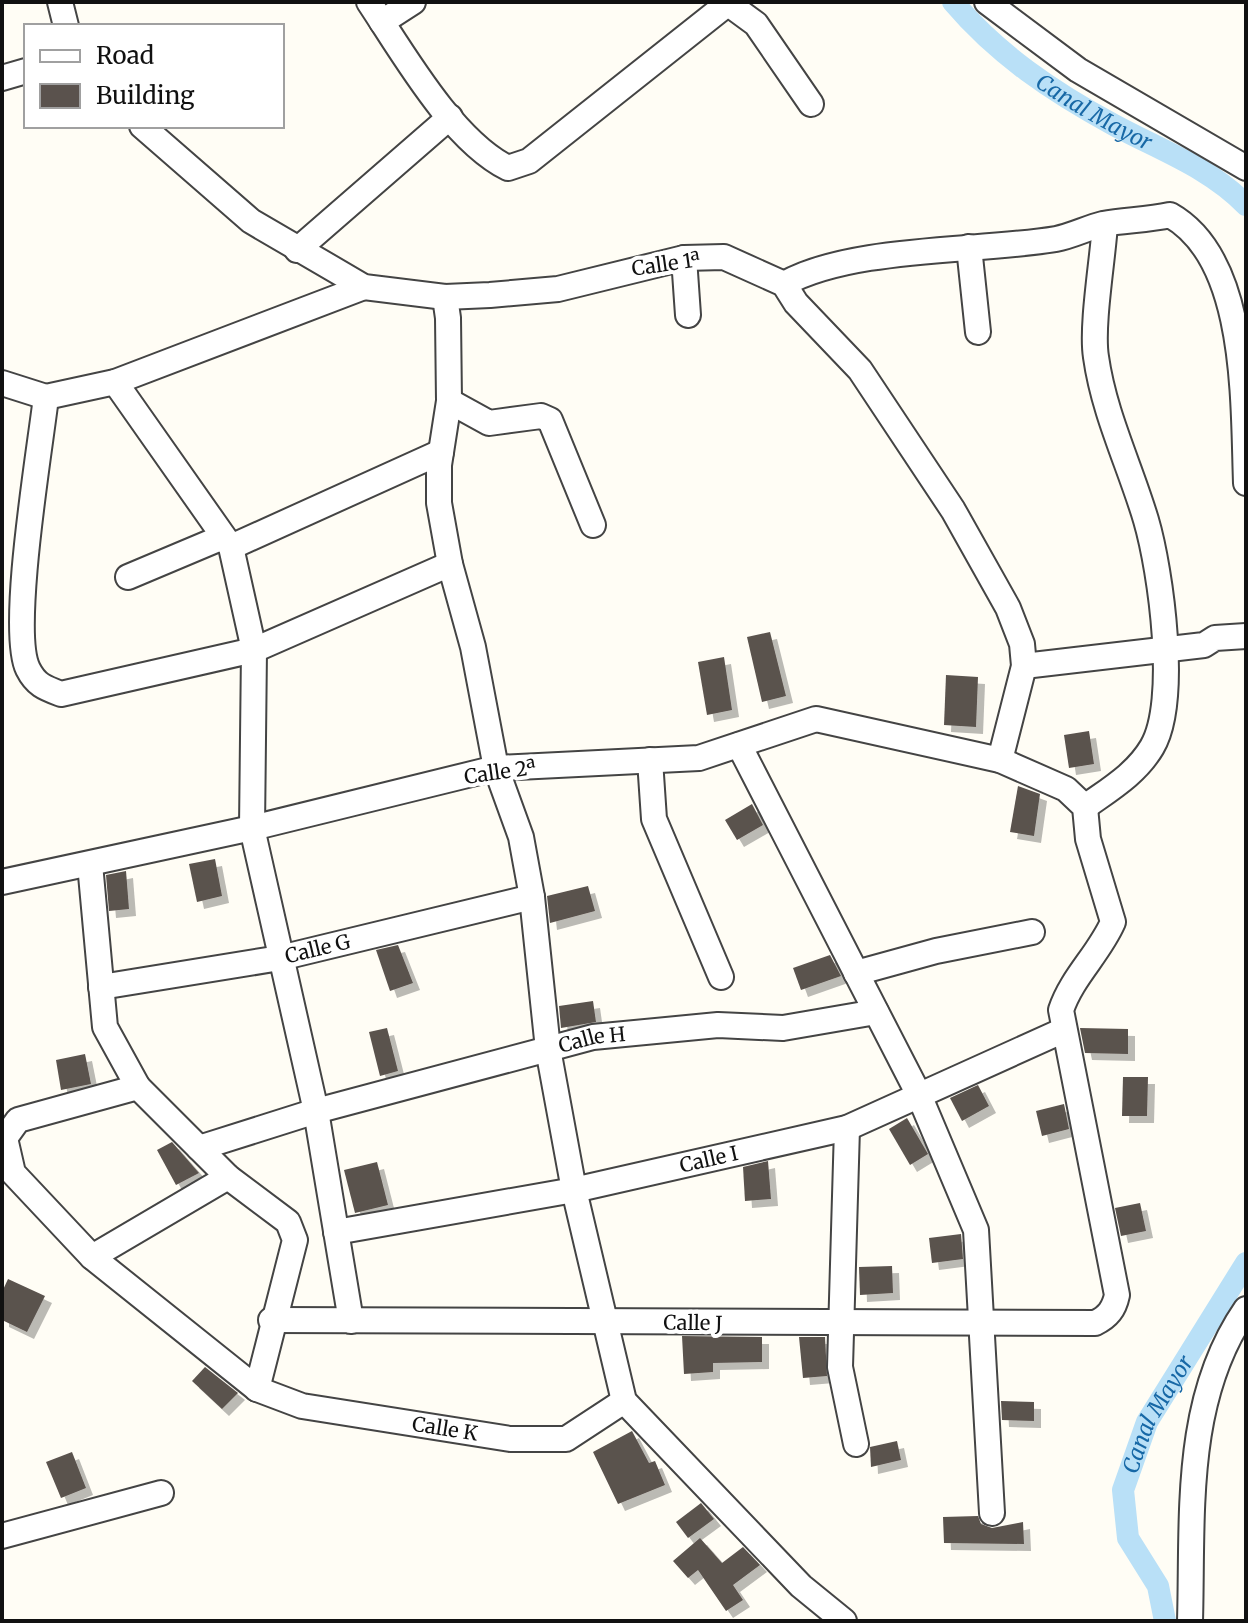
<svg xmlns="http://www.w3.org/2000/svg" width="1248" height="1623" font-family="Merriweather,serif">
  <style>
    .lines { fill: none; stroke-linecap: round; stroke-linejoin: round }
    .canal { stroke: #b9e0f7; stroke-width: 22 }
    .building { fill: #5a524d; filter: url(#shadow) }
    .street-casing { stroke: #444; stroke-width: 28 }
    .street { stroke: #fff; stroke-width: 24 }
    .labels { text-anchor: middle; stroke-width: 8; stroke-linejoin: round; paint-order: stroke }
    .street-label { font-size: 20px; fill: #111; stroke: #fff }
    .water-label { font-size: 22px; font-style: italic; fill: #1768a6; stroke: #fff }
  </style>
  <defs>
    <filter id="shadow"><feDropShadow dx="7" dy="7" stdDeviation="0" flood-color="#0004"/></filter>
  </defs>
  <rect width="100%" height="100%" fill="#fffdf5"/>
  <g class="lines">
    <g class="canal">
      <path id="s1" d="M953,2c45,53 100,90 161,123 46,25 95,42 132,80"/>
      <path id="s2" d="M1165,1621l-7,-35 -30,-48 -5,-48 24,-68 99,-159"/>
    </g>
  </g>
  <g class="building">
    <path d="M770,632l16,64 -24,6 -15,-65z"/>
    <path d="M724,657l8,53 -25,5 -9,-53z"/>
    <path d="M946,675l32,2 -2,50 -32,-2z"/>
    <path d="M1089,731l5,33 -25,4 -5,-33z"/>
    <path d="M1018,786l22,8 -6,42 -24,-4z"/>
    <path d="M752,804l11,21 -26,15 -12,-20z"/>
    <path d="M215,859l7,37 -25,6 -8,-38z"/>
    <path d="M126,871l3,38 -20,2 -3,-36z"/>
    <path d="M588,886l7,25 -45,12 -3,-27z"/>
    <path d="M398,945l15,38 -23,8 -14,-41z"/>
    <path d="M830,955l11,21 -40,14 -8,-22z"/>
    <path d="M593,1001l3,21 -35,6 -2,-22z"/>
    <path d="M387,1028l11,43 -18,5 -11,-44z"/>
    <path d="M1080,1028l48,1v25l-43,-1z"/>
    <path d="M85,1054l6,30 -30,6 -5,-30z"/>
    <path d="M1123,1077h25l-1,39h-25z"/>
    <path d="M978,1085l11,21 -27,15 -12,-23z"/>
    <path d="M1064,1104l5,25 -27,7 -6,-25z"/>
    <path d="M907,1118l21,36 -18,11 -21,-36z"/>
    <path d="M172,1142l27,31 -23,12 -19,-35z"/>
    <path d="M768,1161l3,38 -26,2 -2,-34z"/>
    <path d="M377,1162l11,43 -33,8 -11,-43z"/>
    <path d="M1140,1203l6,28 -25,5 -6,-28z"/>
    <path d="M961,1234l2,25 -31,4 -3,-25z"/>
    <path d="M892,1266l1,27 -33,2 -1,-28z"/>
    <path d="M8,1279l37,17 -18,36 -25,-12v-28z"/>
    <path d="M682,1336l80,1v25l-49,1v9l-29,2z"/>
    <path d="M799,1337h26l2,39 -24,2z"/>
    <path d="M205,1367l33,26 -16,16 -30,-28z"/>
    <path d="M1001,1401l33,1v19l-32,-1z"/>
    <path d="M632,1431l17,32 6,-2 10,24 -47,19 -25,-52z"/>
    <path d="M897,1441l4,19 -30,7 -1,-20z"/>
    <path d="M72,1452l14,36 -25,10 -15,-36z"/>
    <path d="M701,1503l13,16 -26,19 -12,-16z"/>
    <path d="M978,1516l3,8 11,4 31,-6 1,22 -80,-1 -1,-26z"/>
    <path d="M700,1538l22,25 21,-16 17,18 -27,20 10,15 -17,11 -28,-41 -10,8 -15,-17z"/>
  </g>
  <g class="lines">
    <g class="street-casing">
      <g id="street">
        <path d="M60,2l6,24"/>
        <path d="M369,2c34,51 83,138 139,166l21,-7 198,-157"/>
        <path d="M726,2l30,22 55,80"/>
        <path d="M987,2l91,68 168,98"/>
        <path d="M382,22l31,-20"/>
        <path d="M2,78l24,-7"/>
        <path d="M142,126l109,95 113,66 81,10 45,-2 68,-6 126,-31 40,-1 60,27 12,19 64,67 93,140 55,98 14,36 2,22 -24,94"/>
        <path d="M969,247l9,85"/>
        <path d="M297,250l153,-133"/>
        <path d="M684,258l4,57"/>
        <path d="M784,284c68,-38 194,-32 272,-45 16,-3 31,-11 47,-15 22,-4 45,-4 67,-9 78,44 73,186 76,268"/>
        <path d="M445,297l3,21 1,83 -10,64v38l11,61 23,83 23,121 25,69 11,60 16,152 26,141 50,211 177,185 43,35"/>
        <path d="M115,382l116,165 23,103 -2,178 64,283 35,210"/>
        <path d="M2,383l44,14 69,-15 249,-95"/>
        <path d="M46,397c-6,52 -37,234 -18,272 8,16 17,19 33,25l193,-44 196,-86"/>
        <path d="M449,401l40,22 52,-7 9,4 43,105"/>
        <path d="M231,547l210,-95"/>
        <path d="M128,577l95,-40"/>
        <path d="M1024,666l180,-21 11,-7 31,-2"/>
        <path d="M739,745l180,350 57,135 16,283"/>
        <path d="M650,760l4,59 67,158"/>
        <path d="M1085,807c25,-18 51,-33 67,-60 27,-45 9,-176 -6,-227 -16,-54 -42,-106 -50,-163 -5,-31 7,-99 9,-133"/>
        <path d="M90,864l15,163 33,60 90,90 60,45 7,18 -38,149"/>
        <path d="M2,882l250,-54 244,-60 203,-10 117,-39 184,41 66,29 19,18 3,32 25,83c-14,32 -41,55 -52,88l56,285c-3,14 -9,22 -22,28l-824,-3"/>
        <path d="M856,973l80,-22 96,-19"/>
        <path id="s3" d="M101,987l179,-29 252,-61"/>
        <path id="s4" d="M138,1087l-120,33 -13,18 8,35 79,84 165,132 45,17 208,33h56l58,-38"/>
        <path d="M847,1128l-7,239 16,77"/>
        <path id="s5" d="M199,1148l117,-37 277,-74 125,-12 65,3 93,-16"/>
        <path id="s6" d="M336,1232l238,-42 273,-62 217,-98"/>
        <path d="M92,1257l136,-80"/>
        <path d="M2,1536l159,-43"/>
        <path d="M1190,1621c3,-106 -7,-221 56,-312"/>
      </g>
    </g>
    <use href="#street" class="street"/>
  </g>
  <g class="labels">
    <g class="street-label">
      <text transform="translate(666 264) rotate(-8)" y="7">Calle 1ª</text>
      <text transform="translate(500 772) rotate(-8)" y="7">Calle 2ª</text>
      <text dy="7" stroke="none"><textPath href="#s3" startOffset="220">Calle G</textPath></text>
      <text dy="7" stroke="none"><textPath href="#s5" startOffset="408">Calle H</textPath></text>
      <text dy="7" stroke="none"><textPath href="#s6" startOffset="380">Calle I</textPath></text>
      <text transform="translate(693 1323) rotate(1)" y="7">Calle J</text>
      <text dy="7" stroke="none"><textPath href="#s4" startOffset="702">Calle K</textPath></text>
    </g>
    <g class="water-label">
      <text dy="8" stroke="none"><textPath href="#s1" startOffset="180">Canal Mayor</textPath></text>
      <text dy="8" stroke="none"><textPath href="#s2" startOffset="224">Canal Mayor</textPath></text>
    </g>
  </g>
  <rect width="1248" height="1623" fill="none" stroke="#111111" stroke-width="8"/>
  <rect x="24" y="24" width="260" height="104" fill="#ffffff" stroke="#a0a0a0" stroke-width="2"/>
  <rect x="40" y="50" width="40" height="12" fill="#ffffff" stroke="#a0a0a0" stroke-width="2"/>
  <text x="96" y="64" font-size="24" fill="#111111">Road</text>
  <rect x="40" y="84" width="40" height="24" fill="#5a524d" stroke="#a0a0a0" stroke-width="2"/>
  <text x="96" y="104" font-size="24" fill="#111111">Building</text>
</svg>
